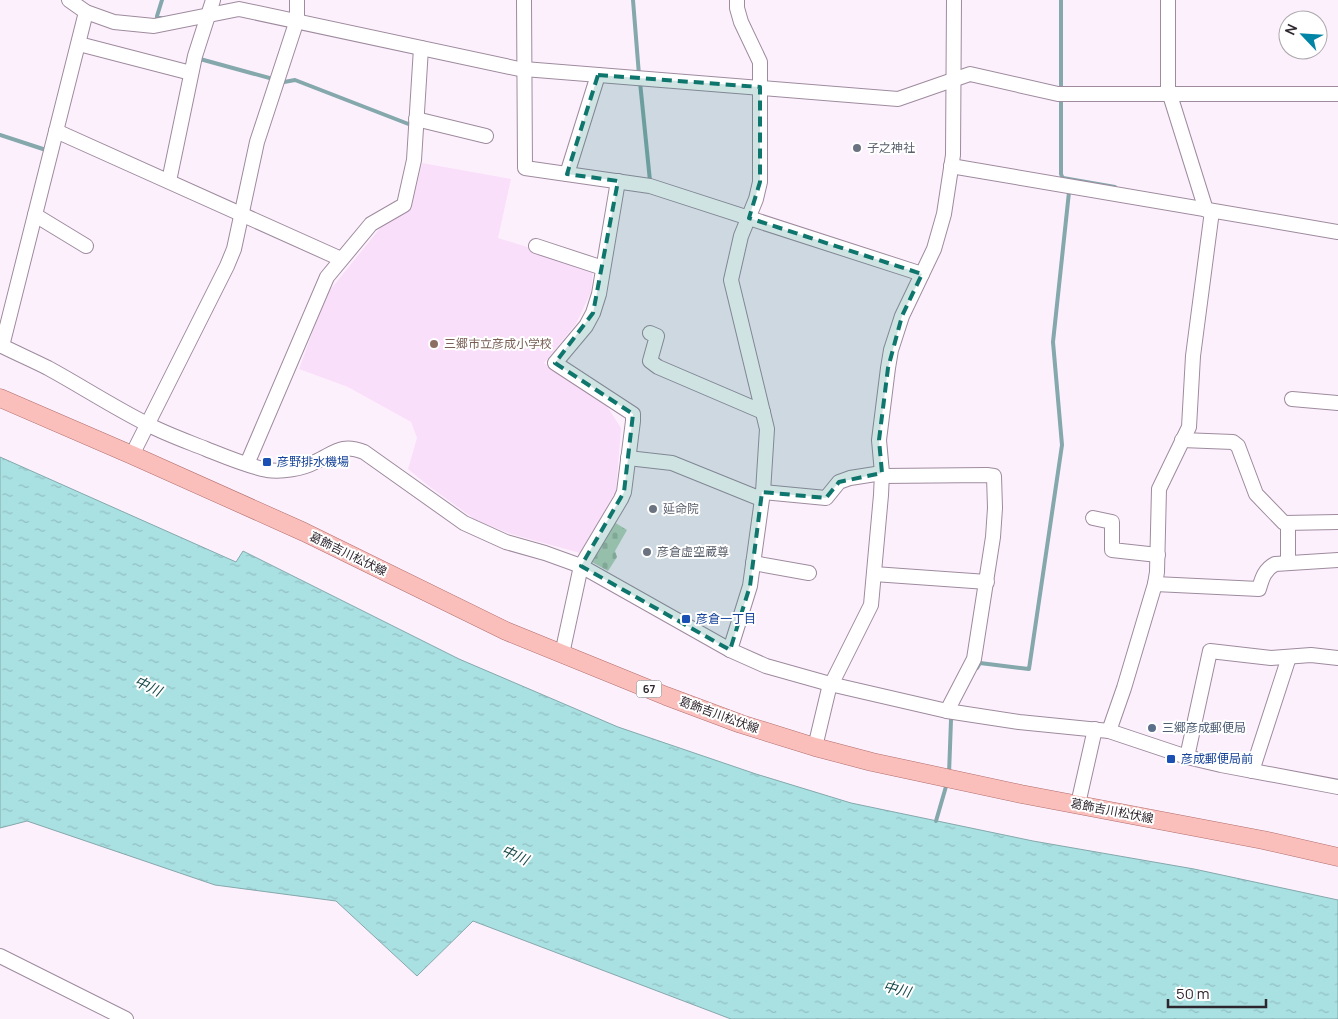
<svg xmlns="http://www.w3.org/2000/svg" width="1338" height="1019" font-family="Manrope,'Noto Sans JP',sans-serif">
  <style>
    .built { fill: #fadffa }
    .cemetery { fill: url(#cemetery-stones) }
    .water { fill: url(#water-ripples); stroke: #84a8ac }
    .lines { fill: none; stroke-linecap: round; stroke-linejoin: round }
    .stream { stroke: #84a8ac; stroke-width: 4 }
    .minor-casing { stroke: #9e8b9e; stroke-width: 16 }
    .major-casing { stroke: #b16e6c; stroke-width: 19 }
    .minor { stroke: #fff; stroke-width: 14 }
    .major { stroke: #fabfbb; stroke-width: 18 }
    .marked { fill: #0f766e; fill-opacity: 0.2; stroke: #0f766e; stroke-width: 4; stroke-dasharray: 10 6; stroke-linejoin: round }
    .worship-dot { fill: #6b7280; stroke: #fff; stroke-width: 2 }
    .education-dot { fill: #8d6e63; stroke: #fff; stroke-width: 2 }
    .transit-dot { fill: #1a4fb4; stroke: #fff; stroke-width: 2 }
    .service-dot { fill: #5c6f8a; stroke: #fff; stroke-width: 2 }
    .labels { text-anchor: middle; stroke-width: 4; stroke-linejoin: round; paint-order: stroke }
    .shield { fill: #fff; stroke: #6d676d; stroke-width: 1 }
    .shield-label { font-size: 11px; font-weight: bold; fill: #2e262e }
    .worship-label { font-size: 12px; fill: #5b616d; stroke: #fff; text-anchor: start }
    .education-label { font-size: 12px; fill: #785e54; stroke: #fff; text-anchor: start }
    .transit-label { font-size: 12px; fill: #164399; stroke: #fff; text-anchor: start }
    .street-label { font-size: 12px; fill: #2e262e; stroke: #fff }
    .service-label { font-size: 12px; fill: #4e5e75; stroke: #fff; text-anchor: start }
    .water-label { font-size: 14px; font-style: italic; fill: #1a4b4c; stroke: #fff }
  </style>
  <defs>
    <pattern id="cemetery-stones" width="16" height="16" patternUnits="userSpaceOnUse" patternTransform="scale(1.25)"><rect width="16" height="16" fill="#b7d1bb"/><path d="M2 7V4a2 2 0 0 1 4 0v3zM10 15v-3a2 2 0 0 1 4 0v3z" fill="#9eb3a1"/></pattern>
    <pattern id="water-ripples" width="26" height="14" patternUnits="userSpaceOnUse" patternTransform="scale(1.25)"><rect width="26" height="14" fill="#a9e0e2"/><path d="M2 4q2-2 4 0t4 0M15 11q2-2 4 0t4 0" fill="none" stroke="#92c0c2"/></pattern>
  </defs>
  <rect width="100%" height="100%" fill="#fdf0fd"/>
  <path class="built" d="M422,163l89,16 -13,59 75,23 20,9 -2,22 -15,32 -32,39 59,37 18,28 -5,64 -36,61 -69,-19 -34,-13 -47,-34 -22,-18 9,-31 -6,-16 -63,-35 -49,-18 27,-74 59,-73 26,-13z"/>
  <path class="cemetery" d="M614,522l13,8 -12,21 2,6 -9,14 -16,-9 -1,-3z"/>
  <path class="water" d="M0,457l236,105 7,-11 216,108 159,68 138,47 95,29 182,38 161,28 144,31v119h-607l-258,-98 -56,55 -81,-75 -121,-16 -188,-64 -27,7z"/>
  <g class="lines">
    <g class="stream">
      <path d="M633,0l6,75"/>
      <path d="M161,18h-4v-2l5,-16"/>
      <path d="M200,56v3l84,23 11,-2 116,45"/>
      <path d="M640,82l10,99"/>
      <path d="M1061,90v-90"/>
      <path d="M1061,97v77l3,8"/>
      <path d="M0,135l46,15"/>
      <path d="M1063,178l52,9"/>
      <path d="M977,668l3,-5 49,6 33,-224 -9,-103 16,-150 -2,-4"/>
      <path d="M949,774l2,-54 2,-6"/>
      <path d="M936,821l11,-38"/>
    </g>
    <g class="minor-casing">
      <g id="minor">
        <path d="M69,0l17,12 28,10 40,4 85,-17 285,61"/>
        <path d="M524,0l1,168 125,18 272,88"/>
        <path d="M79,44l112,29"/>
        <path d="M524,69l374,30 72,-25 88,20h280"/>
        <path d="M1168,95v-95"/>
        <path d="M1170,95l36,115"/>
        <path d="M416,119l70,17"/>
        <path d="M56,131l285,128"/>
        <path d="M951,166l387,66"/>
        <path d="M567,174l31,-99"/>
        <path d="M169,181l26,-125 18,-56"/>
        <path d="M35,215l51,31"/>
        <path d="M536,246l67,22"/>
        <path d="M650,333l7,3 -7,25 8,6 105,45"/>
        <path d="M0,345c16,8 32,15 48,23 33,18 65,39 99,56 19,10 39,17 59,25 20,8 41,17 61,21 15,2 35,-1 48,-8 20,-9 26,-19 49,-10l100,71 42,19 39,11 36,13 149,84 36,16 64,18 117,27 72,11 90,9 78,26 34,8 117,22"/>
        <path d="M2,346l84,-334"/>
        <path d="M1292,399l46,4"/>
        <path d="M1182,440l51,2 5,4 18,48 28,29 54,-1"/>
        <path d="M132,455l95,-189 7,-17 23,-107 40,-122v-20"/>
        <path d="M628,458l44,5 89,36"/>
        <path d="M247,464l80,-187 44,-53 33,-19 10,-45 7,-112"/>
        <path d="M882,476l105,-1 7,1 1,32 -2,29 -19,122 -27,52"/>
        <path d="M763,492l63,6 13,-16 11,-4 32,-5"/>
        <path d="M1093,518l19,4v28l46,5"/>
        <path d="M753,563l56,10"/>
        <path d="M1288,563v-40"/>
        <path d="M874,574l113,8"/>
        <path d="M1155,584l104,5c3,-11 6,-20 16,-25l63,-4"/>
        <path d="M730,650l20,-64 13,-94 4,-63 -36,-149 10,-44 15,-37 4,-17v-120l-19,-40 -4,-14v-8"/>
        <path d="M562,654l19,-88 40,-67 3,-7 9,-71v-7l-78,-51 31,-37 7,-13 6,-19 19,-113"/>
        <path d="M831,685l40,-80 10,-110 1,-22 -3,-33 9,-72 3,-18 11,-34 32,-67 10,-35 9,-59 1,-155"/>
        <path d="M1109,731l15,-43 31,-104 2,-12 2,-83 30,-62 4,-71 19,-145"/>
        <path d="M815,747l15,-63"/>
        <path d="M1187,757l23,-106 61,7 40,-3 27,3"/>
        <path d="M1252,771l37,-114"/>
        <path d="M1078,804l17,-75"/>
        <path d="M0,956l126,63"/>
      </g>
    </g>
    <g class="major-casing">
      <path id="major" d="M0,398l132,57 172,77 202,99 160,65 75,28 74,23 57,15 149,32 242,46 75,17"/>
    </g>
    <use href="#minor" class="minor"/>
    <use href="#major" class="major"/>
  </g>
  <path class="marked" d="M598,75l162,12v95l-11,36 173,56 -20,42 -14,52 -9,72 3,33 -43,9 -13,16 -64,-6 -12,94 -20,64 -149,-84 43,-74 9,-78 -78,-51 38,-50 25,-132 -51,-7z"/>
  <g class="worship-dot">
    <circle cx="857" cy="148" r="5"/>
    <circle cx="653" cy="509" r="5"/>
    <circle cx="647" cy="552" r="5"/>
  </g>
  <circle class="education-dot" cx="434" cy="344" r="5"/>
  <g class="transit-dot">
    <rect x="262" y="457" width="10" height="10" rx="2.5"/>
    <rect x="681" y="614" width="10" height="10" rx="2.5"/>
    <rect x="1166" y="754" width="10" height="10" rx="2.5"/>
  </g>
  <circle class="service-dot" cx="1152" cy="728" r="5"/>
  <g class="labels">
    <rect class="shield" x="636.5" y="680.5" width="25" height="17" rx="4"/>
    <g class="shield-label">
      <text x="649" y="693">67</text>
    </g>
    <g class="worship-label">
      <text x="867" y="152">子之神社</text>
      <text x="663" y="513">延命院</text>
      <text x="657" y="556">彦倉虚空蔵尊</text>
    </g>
    <g class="education-label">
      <text x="444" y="348">三郷市立彦成小学校</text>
    </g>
    <g class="transit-label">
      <text x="277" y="466">彦野排水機場</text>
      <text x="696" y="623">彦倉一丁目</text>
      <text x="1181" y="763">彦成郵便局前</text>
    </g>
    <g class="street-label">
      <text transform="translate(348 554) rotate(26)" y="4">葛飾吉川松伏線</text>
      <text transform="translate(719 715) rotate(20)" y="4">葛飾吉川松伏線</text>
      <text transform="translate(1112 811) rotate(11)" y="4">葛飾吉川松伏線</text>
    </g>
    <g class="service-label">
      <text x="1162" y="732">三郷彦成郵便局</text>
    </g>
    <g class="water-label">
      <text transform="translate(148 686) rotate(25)" y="5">中川</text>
      <text transform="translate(515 855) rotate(24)" y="5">中川</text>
      <text transform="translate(897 989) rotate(14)" y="5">中川</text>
    </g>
  </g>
  <g transform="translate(1303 35) rotate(295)"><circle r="24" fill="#ffffff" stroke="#aba8ab"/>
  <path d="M0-4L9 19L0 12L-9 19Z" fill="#0085a7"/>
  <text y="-8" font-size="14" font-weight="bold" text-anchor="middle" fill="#2e262e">N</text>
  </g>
  <path d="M1168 999v8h98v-8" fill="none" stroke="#2e262e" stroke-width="2.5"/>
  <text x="1176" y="999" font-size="15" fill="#2e262e" stroke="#ffffff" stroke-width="4" paint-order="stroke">50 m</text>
</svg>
